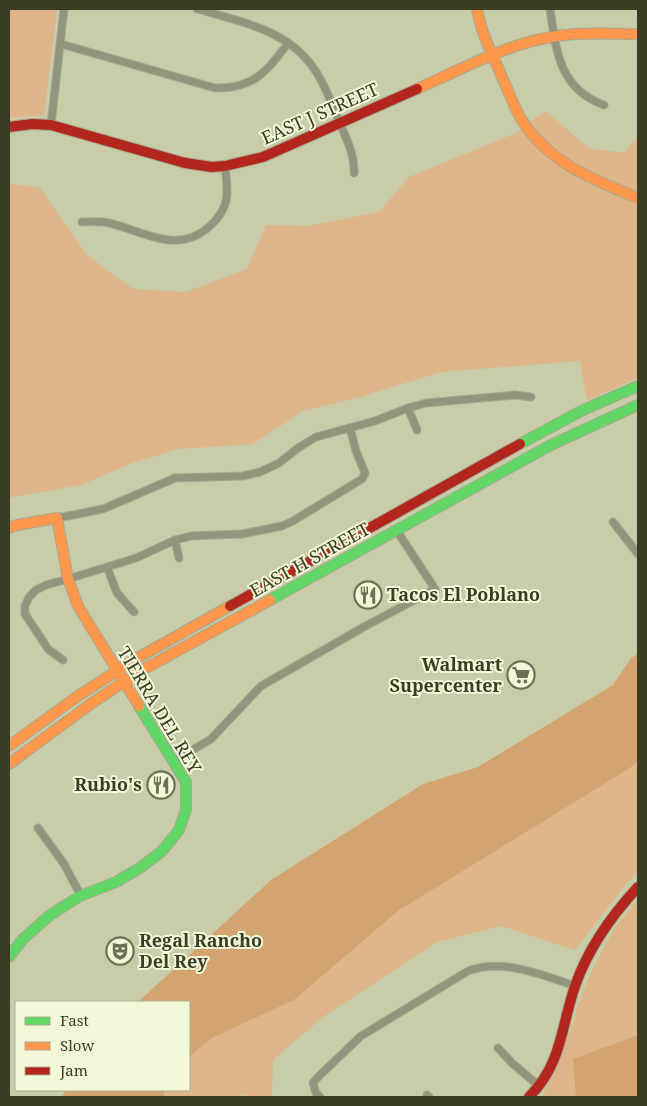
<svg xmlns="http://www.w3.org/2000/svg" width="647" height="1106" font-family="'Noto Serif',serif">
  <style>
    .green { fill: #deb68a }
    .forest { fill: #d4a470 }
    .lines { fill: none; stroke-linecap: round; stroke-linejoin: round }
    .street-casing { stroke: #a6aa8e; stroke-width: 9 }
    .fast-casing { stroke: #a6aa8e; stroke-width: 12 }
    .slow-casing { stroke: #a6aa8e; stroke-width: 12 }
    .jam-casing { stroke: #a6aa8e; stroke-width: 12 }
    .street { stroke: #92957e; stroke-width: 7 }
    .fast { stroke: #63d668; stroke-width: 10 }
    .slow { stroke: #ff974d; stroke-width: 10 }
    .jam { stroke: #b3261e; stroke-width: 10 }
    .labels { text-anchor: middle; stroke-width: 4; stroke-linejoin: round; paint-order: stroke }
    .street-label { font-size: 18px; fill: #3a3d23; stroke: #f3f8d8 }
    .poi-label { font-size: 18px; font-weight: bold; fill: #3a3d23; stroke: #f3f8d8; text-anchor: start }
  </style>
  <rect width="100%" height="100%" fill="#c8cca9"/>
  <g class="green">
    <path d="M9,9h48l-13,106 -35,3z"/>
    <path d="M545,111l44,37 35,5 14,-18v243l-51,22 -7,-39 -139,11 -81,25 -57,14 -50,33 -74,5 -44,13 -54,23 -68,12 -4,2v-316l31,5 47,67 46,34 53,3 61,-23 19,-44 42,1 71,-14 30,-35 107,-44z"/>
    <path d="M638,761v110l-15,17 -48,62 -74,-24 -64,16 -114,75 -50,43 -1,37h-24l-5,-3 -8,3h-71v-7h25v-33l23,-19 82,-38 104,-89 232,-143z"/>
    <path d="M638,899v136l-64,24 2,38h-36l3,-2 30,-70 5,-20 14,-35 22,-41z"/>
  </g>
  <g class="forest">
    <path d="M638,654v107l-8,7 -232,143 -104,89 -82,38 -23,19v-55h-51l133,-122 152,-96 55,-17 135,-82 18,-27z"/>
    <path d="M638,1035v62h-62l-3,-38z"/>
    <path d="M66,1090h98v7h-102z"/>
  </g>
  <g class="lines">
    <g class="street-casing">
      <g id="street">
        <path d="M197,9c38,11 86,20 112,53 13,16 20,35 28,54 7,19 18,36 17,57"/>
        <path d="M550,9c6,41 9,80 54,96"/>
        <path d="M61,44l154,44c38,1 53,-17 73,-45"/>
        <path d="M51,125l13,-116"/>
        <path d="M82,222c9,0 18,-1 27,1 35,8 68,33 101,3 21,-19 18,-35 15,-60"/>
        <path d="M408,408l9,22"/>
        <path d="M57,518l46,-9 72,-31 68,-2 17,-4 19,-9 19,-15 18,-11 59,-16 33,-13 18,-5 89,-8 16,2"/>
        <path d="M613,522l25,32"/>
        <path d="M175,540l4,18"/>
        <path d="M107,567l10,26 17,19"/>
        <path d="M63,660l-15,-11 -23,-35v-8l4,-9 7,-7 10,-5 22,-6 68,-21 39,-18 16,-4 51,-2 40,-8 11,-5 69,-42 3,-6 -9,-22 -6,-23"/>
        <path d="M174,761l37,-22 50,-53 101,-58 73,-39 -38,-58"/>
        <path d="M38,828l26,36 17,32"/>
        <path d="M498,1048l14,15 27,23"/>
        <path d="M427,1095l2,2"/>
        <path d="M320,1097l-4,-4 -3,-10 5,-6 43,-41 107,-65c36,-13 73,4 108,15"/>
      </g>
    </g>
    <g class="fast-casing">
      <g id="fast">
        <path d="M520,444l63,-34 55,-24"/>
        <path d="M270,600l281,-155 87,-40"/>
        <path d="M9,957l14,-18 27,-24 30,-19 36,-14 24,-14 22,-17 17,-21 7,-20v-28l-47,-76"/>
      </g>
    </g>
    <g class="slow-casing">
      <g id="slow">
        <path d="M477,9c4,24 15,45 25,68 7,15 12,31 21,45 27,41 71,58 115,76"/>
        <path d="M417,89c45,-20 91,-46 140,-53 27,-4 54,-2 81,-2"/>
        <path d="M9,528l8,-3 40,-7 11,61 10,27 61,100"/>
        <path d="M9,746l69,-50 54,-35 98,-55"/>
        <path d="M9,764l83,-61 45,-30 133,-73"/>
      </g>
    </g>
    <g class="jam-casing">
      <g id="jam">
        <path d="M9,127l23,-3 19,1 134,38 27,4 13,-1 38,-9 154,-68"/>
        <path d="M230,606l290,-162"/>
        <path d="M529,1097c33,-33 32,-70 46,-111 13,-37 36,-70 63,-99"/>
      </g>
    </g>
    <use href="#street" class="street"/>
    <use href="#fast" class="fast"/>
    <use href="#slow" class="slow"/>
    <use href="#jam" class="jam"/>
  </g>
  <defs>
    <g id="restaurant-ring" transform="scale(1.4375)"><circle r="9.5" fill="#f3f8d8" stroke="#6c6f52" stroke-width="1.5"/><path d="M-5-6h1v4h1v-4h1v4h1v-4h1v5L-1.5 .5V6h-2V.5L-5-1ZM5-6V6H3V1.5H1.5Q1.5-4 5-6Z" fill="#6c6f52"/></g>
    <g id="supermarket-ring" transform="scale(1.4375)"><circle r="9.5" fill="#f3f8d8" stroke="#6c6f52" stroke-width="1.5"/><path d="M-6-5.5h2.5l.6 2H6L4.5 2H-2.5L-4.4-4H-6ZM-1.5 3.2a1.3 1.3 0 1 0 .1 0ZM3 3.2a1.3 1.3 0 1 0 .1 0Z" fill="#6c6f52"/></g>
    <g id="theatre-ring" transform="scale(1.4375)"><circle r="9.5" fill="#f3f8d8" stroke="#6c6f52" stroke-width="1.5"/><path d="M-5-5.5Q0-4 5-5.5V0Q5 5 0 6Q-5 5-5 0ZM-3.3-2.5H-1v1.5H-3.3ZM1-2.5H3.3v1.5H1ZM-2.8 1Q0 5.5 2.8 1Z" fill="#6c6f52"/></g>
  </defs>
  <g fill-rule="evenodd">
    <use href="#restaurant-ring" x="368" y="595"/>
    <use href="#supermarket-ring" x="521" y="675"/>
    <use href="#restaurant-ring" x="161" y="785"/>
    <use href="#theatre-ring" x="120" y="951"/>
  </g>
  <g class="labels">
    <g class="street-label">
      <text transform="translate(320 114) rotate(-24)" y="6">EAST J STREET</text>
      <text transform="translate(310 560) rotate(-29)" y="6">EAST H STREET</text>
      <text transform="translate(159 710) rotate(59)" y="6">TIERRA DEL REY</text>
    </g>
    <g class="poi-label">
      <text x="387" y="601">Tacos El Poblano</text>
      <text x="502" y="671" text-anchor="end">Walmart<tspan x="502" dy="21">Supercenter</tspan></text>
      <text x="142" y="791" text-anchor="end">Rubio's</text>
      <text x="139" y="947">Regal Rancho<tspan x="139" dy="21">Del Rey</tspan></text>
    </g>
  </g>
  <rect width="647" height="1106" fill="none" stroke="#3a3d23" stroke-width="20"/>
  <rect x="15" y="1001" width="175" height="90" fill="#f3f8d8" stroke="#a9ad90"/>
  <rect x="25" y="1017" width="25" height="8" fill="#63d668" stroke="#a9ad90"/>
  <text x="60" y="1026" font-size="15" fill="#3a3d23">Fast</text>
  <rect x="25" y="1042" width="25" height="8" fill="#ff974d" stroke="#a9ad90"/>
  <text x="60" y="1051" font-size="15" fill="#3a3d23">Slow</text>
  <rect x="25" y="1067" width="25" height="8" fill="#b3261e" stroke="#a9ad90"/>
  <text x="60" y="1076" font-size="15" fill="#3a3d23">Jam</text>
</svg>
